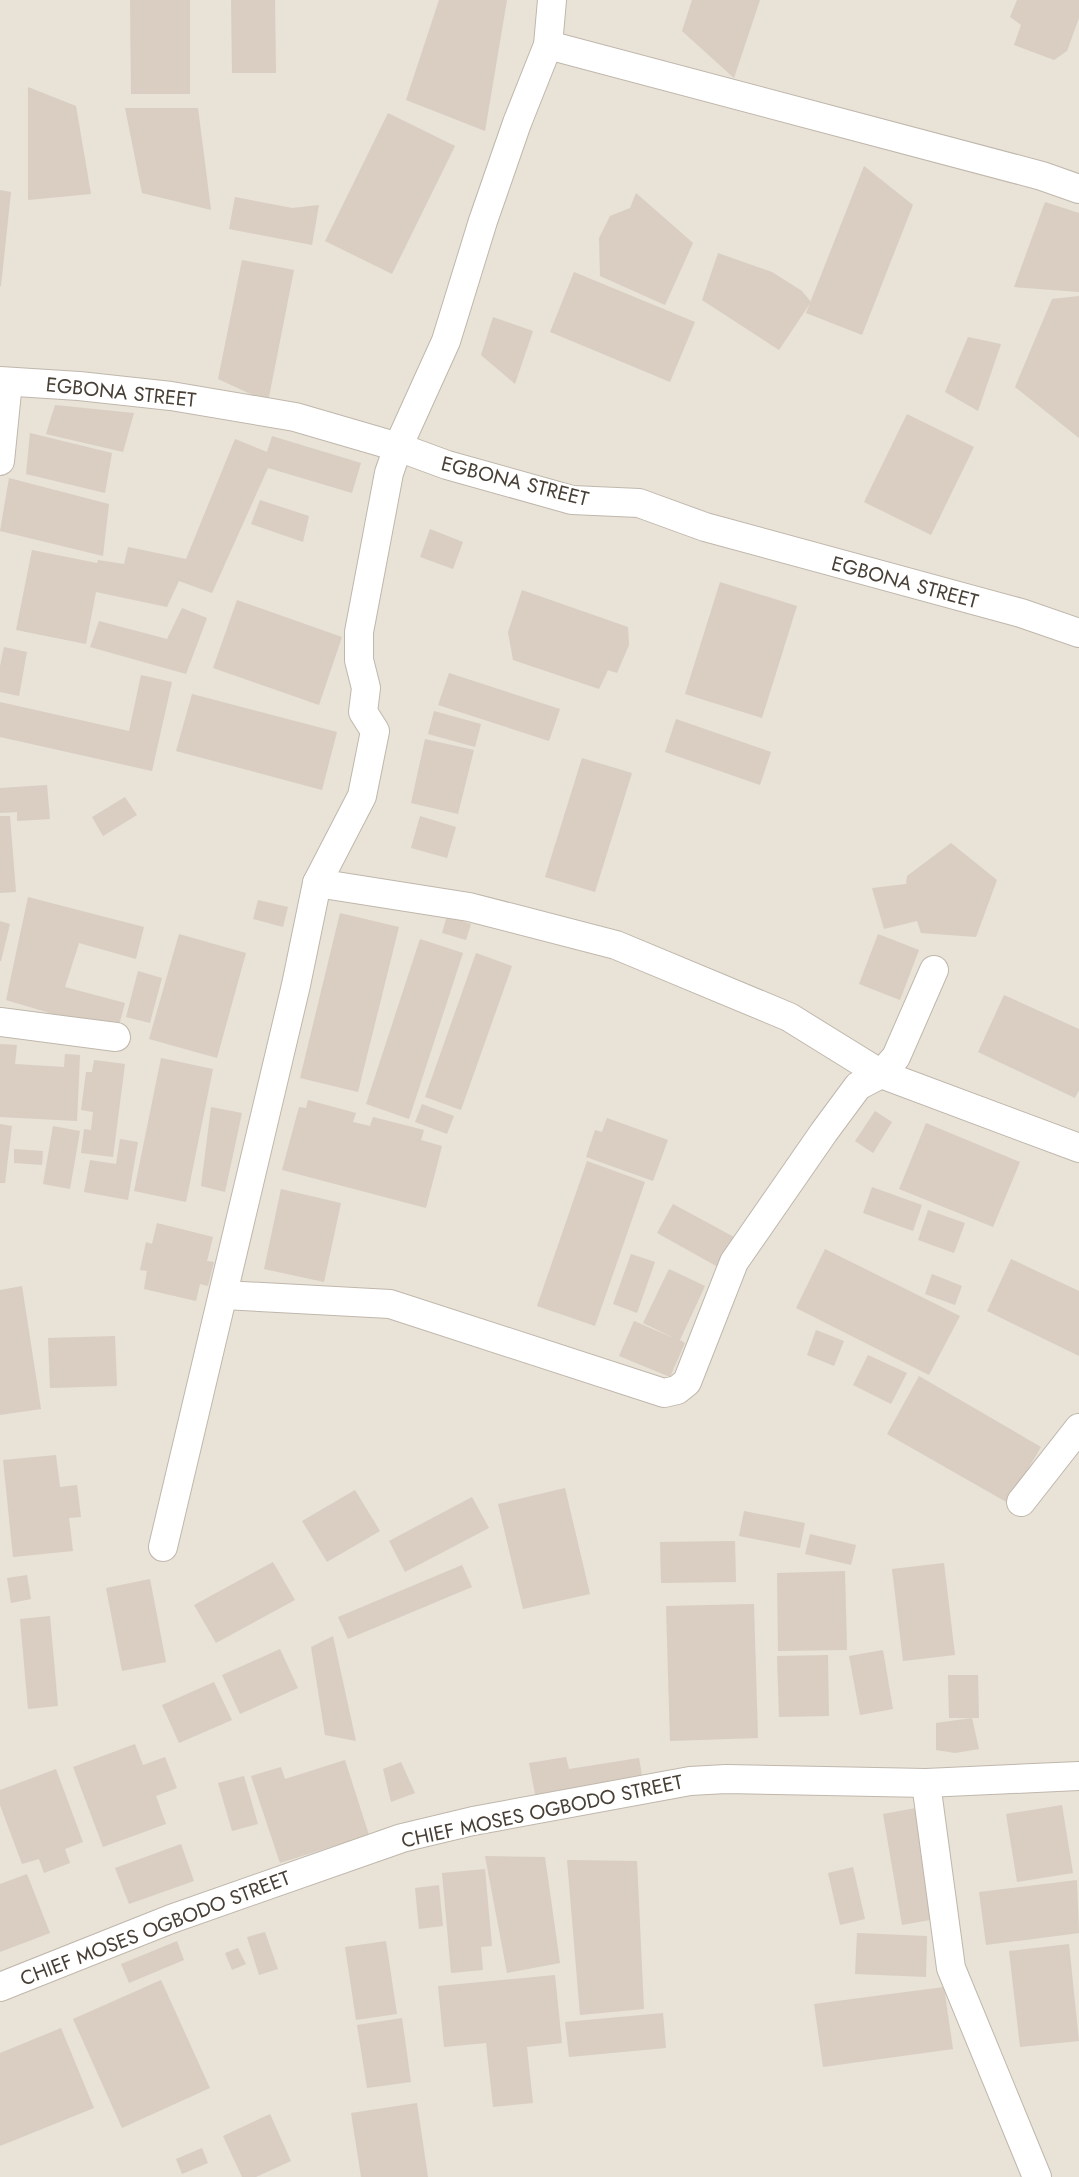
<svg xmlns="http://www.w3.org/2000/svg" width="1079" height="2177" font-family="Jost,sans-serif">
  <style>
    .residential { fill: #e8e2d7 }
    .building { fill: #d9cec1 }
    .lines { fill: none; stroke-linecap: round; stroke-linejoin: round }
    .minor-casing { stroke: #c0b7ac; stroke-width: 30 }
    .minor { stroke: #fff; stroke-width: 28 }
    .labels { text-anchor: middle; stroke-width: 5; stroke-linejoin: round; paint-order: stroke }
    .street-label { font-size: 20px; fill: #484037; stroke: #fff }
  </style>
  <rect width="100%" height="100%" fill="#f4f0e9"/>
  <rect class="residential" x="0" y="0" width="1079" height="2177"/>
  <g class="building">
    <path d="M130,0h60v94h-59z"/>
    <path d="M231,0h44l1,73h-44z"/>
    <path d="M439,0h68l-22,131 -79,-31z"/>
    <path d="M692,0h68l-26,78 -52,-47z"/>
    <path d="M1017,0h62v18l-12,33 -13,9 -40,-15 7,-20 -11,-8z"/>
    <path d="M28,87l48,19 15,88 -63,6z"/>
    <path d="M125,108h73l13,102 -69,-17z"/>
    <path d="M388,113l67,33 -63,128 -67,-33z"/>
    <path d="M864,166l49,39 -51,130 -56,-22z"/>
    <path d="M0,190l11,2 -10,94h-1z"/>
    <path d="M636,193l57,50 -28,62 -65,-29 -1,-38 11,-22 20,-8z"/>
    <path d="M235,197l57,11 27,-3 -7,40 -83,-16z"/>
    <path d="M1045,202l34,11v79l-65,-5z"/>
    <path d="M718,253l54,19 30,19 9,11 -32,48 -77,-50z"/>
    <path d="M242,260l52,10 -26,132 -50,-23z"/>
    <path d="M574,272l121,50 -25,60 -120,-50z"/>
    <path d="M1079,296v142l-64,-51 37,-88z"/>
    <path d="M493,317l40,14 -18,53 -34,-29z"/>
    <path d="M968,337l33,7 -23,67 -33,-19z"/>
    <path d="M55,405l79,8 -11,39 -77,-18z"/>
    <path d="M907,414l67,33 -43,88 -67,-33z"/>
    <path d="M30,433l82,20 -7,40 -79,-19z"/>
    <path d="M272,436l89,27 -9,30 -84,-25 -56,125 -33,-12 -12,26 -71,-15 -10,52 -70,-14 16,-80 65,13 1,-3 26,4 4,-17 58,12 49,-120 32,13z"/>
    <path d="M9,478l100,26 -6,52 -103,-25z"/>
    <path d="M260,500l49,16 -6,26 -52,-18z"/>
    <path d="M430,529l33,13 -10,27 -33,-12z"/>
    <path d="M720,582l77,24 -35,112 -77,-24z"/>
    <path d="M522,590l106,37 1,18 -12,28 -9,-3 -9,19 -86,-29 -5,-28z"/>
    <path d="M237,600l105,37 -23,68 -106,-37z"/>
    <path d="M182,608l25,10 -21,56 -96,-27 9,-26 68,18z"/>
    <path d="M4,647l23,5 -8,44 -19,-4v-26z"/>
    <path d="M449,673l111,36 -11,32 -111,-36z"/>
    <path d="M141,675l31,7 -20,89 -152,-34v-35l129,29z"/>
    <path d="M192,694l145,38 -15,58 -146,-39z"/>
    <path d="M434,711l47,13 -6,23 -47,-13z"/>
    <path d="M676,719l95,33 -11,33 -95,-33z"/>
    <path d="M425,739l49,11 -16,64 -47,-11z"/>
    <path d="M582,758l50,15 -37,119 -50,-15z"/>
    <path d="M47,785l3,34 -33,2v-9l-17,1v-25z"/>
    <path d="M125,797l12,18 -34,21 -11,-19z"/>
    <path d="M0,816h10l6,76 -16,1z"/>
    <path d="M420,816l36,11 -9,31 -36,-10z"/>
    <path d="M951,843l46,37 -21,57 -55,-4 -4,-12 -33,8 -12,-41 34,-4 1,-8z"/>
    <path d="M28,897l116,30 -8,32 -57,-16 -14,44 60,16 -8,30 -111,-33z"/>
    <path d="M258,900l30,7 -5,20 -30,-8z"/>
    <path d="M340,913l59,14 -41,165 -58,-14z"/>
    <path d="M447,916l24,8 -5,16 -24,-7z"/>
    <path d="M0,921l10,3 -9,37h-1z"/>
    <path d="M179,934l67,19 -29,105 -68,-19z"/>
    <path d="M878,934l41,16 -19,50 -41,-16z"/>
    <path d="M420,939l43,14 -54,166 -43,-15z"/>
    <path d="M476,953l36,13 -51,144 -36,-13z"/>
    <path d="M138,971l24,7 -12,45 -24,-6z"/>
    <path d="M1004,995l75,34v61l-4,8 -97,-46z"/>
    <path d="M0,1044l17,1 -2,19 49,3 1,-13 15,1 -3,66 -77,-4z"/>
    <path d="M161,1058l52,11 -27,133 -52,-11z"/>
    <path d="M94,1060l31,4 -12,93 -32,-4 3,-24 7,1 2,-18 -12,-2 5,-38h6z"/>
    <path d="M308,1100l48,13 -3,9 17,4 3,-9 51,13 -3,10 21,6 -16,62 -144,-38 17,-63 7,1z"/>
    <path d="M422,1104l32,12 -7,18 -32,-12z"/>
    <path d="M211,1107l31,6 -17,79 -24,-6z"/>
    <path d="M875,1111l17,11 -19,31 -18,-12z"/>
    <path d="M607,1118l61,22 -15,41 -67,-24 9,-27 7,2z"/>
    <path d="M926,1123l94,39 -27,65 -94,-38z"/>
    <path d="M0,1124l12,2 -7,57h-5z"/>
    <path d="M53,1126l27,5 -10,58 -27,-5z"/>
    <path d="M120,1139l18,3 -10,58 -44,-8 6,-32 26,4z"/>
    <path d="M14,1149l29,2 -1,14 -28,-2z"/>
    <path d="M587,1161l58,21 -50,144 -58,-20z"/>
    <path d="M872,1187l50,18 -9,26 -50,-18z"/>
    <path d="M281,1189l60,14 -17,79 -60,-13z"/>
    <path d="M673,1204l61,33 -16,30 -61,-34z"/>
    <path d="M928,1210l37,13 -11,30 -36,-13z"/>
    <path d="M157,1223l56,14 -6,24 7,1 -6,24 -8,-2 -4,17 -52,-12 3,-18 -7,-1 6,-28 6,2z"/>
    <path d="M825,1249l135,67 -31,59 -133,-67z"/>
    <path d="M631,1254l24,8 -18,51 -24,-9z"/>
    <path d="M1011,1259l68,32v65l-92,-45z"/>
    <path d="M669,1269l36,17 -25,54 5,3 -15,34 -51,-21 15,-35 42,18 -33,-16z"/>
    <path d="M932,1274l30,12 -7,19 -30,-11z"/>
    <path d="M22,1286l19,123 -41,6v-125z"/>
    <path d="M816,1330l28,11 -10,25 -27,-11z"/>
    <path d="M115,1336l2,50 -67,2 -2,-50z"/>
    <path d="M868,1355l39,18 -16,31 -38,-19z"/>
    <path d="M919,1376l122,71 -33,56 -121,-69z"/>
    <path d="M56,1455l4,32 17,-2 4,32 -12,1 4,33 -60,6 -10,-97z"/>
    <path d="M565,1488l25,106 -67,15 -25,-105z"/>
    <path d="M355,1490l25,41 -53,31 -25,-41z"/>
    <path d="M472,1497l17,31 -84,44 -16,-31z"/>
    <path d="M744,1511l61,12 -5,25 -61,-12z"/>
    <path d="M810,1534l46,11 -5,20 -46,-11z"/>
    <path d="M735,1541l1,41 -75,1 -1,-41z"/>
    <path d="M273,1562l22,38 -79,43 -22,-38z"/>
    <path d="M944,1563l11,92 -52,6 -11,-92z"/>
    <path d="M462,1565l10,22 -124,52 -10,-22z"/>
    <path d="M845,1571l2,79 -69,1 -1,-78z"/>
    <path d="M27,1575l4,24 -20,4 -4,-25z"/>
    <path d="M150,1579l16,83 -44,9 -16,-83z"/>
    <path d="M754,1604l4,134 -88,3 -4,-135z"/>
    <path d="M50,1616l8,90 -30,3 -8,-90z"/>
    <path d="M333,1636l23,105 -31,-6 -14,-88z"/>
    <path d="M280,1649l18,39 -58,26 -18,-39z"/>
    <path d="M883,1650l10,59 -33,6 -11,-59z"/>
    <path d="M828,1655l1,61 -50,1 -2,-61z"/>
    <path d="M948,1675h30l1,43h-7l7,31 -24,4 -19,-3v-27l36,-5h-23z"/>
    <path d="M214,1682l18,38 -53,23 -17,-38z"/>
    <path d="M135,1744l8,21 22,-8 12,31 -21,8 10,28 -63,23 -30,-80z"/>
    <path d="M566,1757l3,12 70,-11 4,23 -107,18 -7,-36z"/>
    <path d="M345,1760l24,75 -89,28 -29,-87 30,-9 4,12z"/>
    <path d="M401,1762l14,31 -24,9 -8,-33z"/>
    <path d="M56,1769l27,73 -18,7 5,14 -26,10 -5,-14 -17,5 -22,-59v-15z"/>
    <path d="M244,1776l14,48 -26,7 -14,-48z"/>
    <path d="M1062,1805l11,68 -56,9 -11,-68z"/>
    <path d="M921,1807l20,111 -39,7 -19,-111z"/>
    <path d="M181,1844l13,37 -65,23 -14,-36z"/>
    <path d="M485,1856l60,1 15,106 -53,10z"/>
    <path d="M567,1860l70,1 7,148 -64,6z"/>
    <path d="M853,1867l12,52 -25,6 -12,-52z"/>
    <path d="M485,1869l7,77 -11,1 2,23 -32,3 -9,-100z"/>
    <path d="M27,1874l23,59 -50,19v-68z"/>
    <path d="M1077,1880l2,53 -93,12 -7,-53z"/>
    <path d="M439,1885l4,41 -24,3 -4,-41z"/>
    <path d="M265,1932l13,37 -19,6 -12,-38z"/>
    <path d="M857,1933l70,3 -1,41 -71,-3z"/>
    <path d="M177,1941l7,19 -55,23 -8,-19z"/>
    <path d="M386,1941l11,73 -41,6 -11,-73z"/>
    <path d="M1069,1944l10,97 -59,6 -11,-96z"/>
    <path d="M238,1948l8,16 -14,6 -7,-17z"/>
    <path d="M555,1975l7,68 -35,4 6,56 -40,4 -7,-64 -42,4 -6,-61z"/>
    <path d="M161,1980l49,108 -88,40 -49,-109z"/>
    <path d="M944,1987l9,62 -130,18 -9,-63z"/>
    <path d="M663,2013l3,35 -97,9 -4,-35z"/>
    <path d="M402,2018l9,64 -44,6 -10,-63z"/>
    <path d="M61,2028l33,80 -94,38v-93z"/>
    <path d="M417,2103l11,74h-67l-10,-64z"/>
    <path d="M270,2114l21,47 -35,16h-14l-19,-41z"/>
    <path d="M202,2148l6,15 -26,11 -6,-15z"/>
  </g>
  <g class="lines">
    <g class="minor-casing">
      <g id="minor">
        <path d="M548,45l494,131 37,13"/>
        <path d="M0,381l79,5 92,10 124,21 103,30 49,18 125,35 67,3 66,24 316,86 58,20"/>
        <path d="M0,461l8,-79"/>
        <path d="M317,883l152,24 147,38 173,72 92,57 198,74"/>
        <path d="M0,1022l116,15"/>
        <path d="M224,1295l166,9 274,89 13,-3 10,-8 47,-120 90,-130 34,-46 23,-12 15,-17 38,-87"/>
        <path d="M1021,1502l58,-74"/>
        <path d="M163,1547l133,-562 21,-102 45,-87 13,-65 -12,-19 3,-24 -7,-28v-28l30,-159 9,-26 48,-106 37,-120 34,-98 31,-78 4,-45"/>
        <path d="M926,1783l25,185 86,209"/>
        <path d="M0,1987l171,-68 231,-81 71,-17 217,-40 36,-2 200,4 153,-7"/>
      </g>
    </g>
    <use href="#minor" class="minor"/>
  </g>
  <g class="labels">
    <g class="street-label">
      <text transform="translate(121 392) rotate(6)" y="7">EGBONA STREET</text>
      <text transform="translate(515 481) rotate(14)" y="7">EGBONA STREET</text>
      <text transform="translate(905 582) rotate(15)" y="7">EGBONA STREET</text>
      <text transform="translate(542 1811) rotate(-12)" y="7">CHIEF MOSES OGBODO STREET</text>
      <text transform="translate(155 1928) rotate(-21)" y="7">CHIEF MOSES OGBODO STREET</text>
    </g>
  </g>
</svg>
